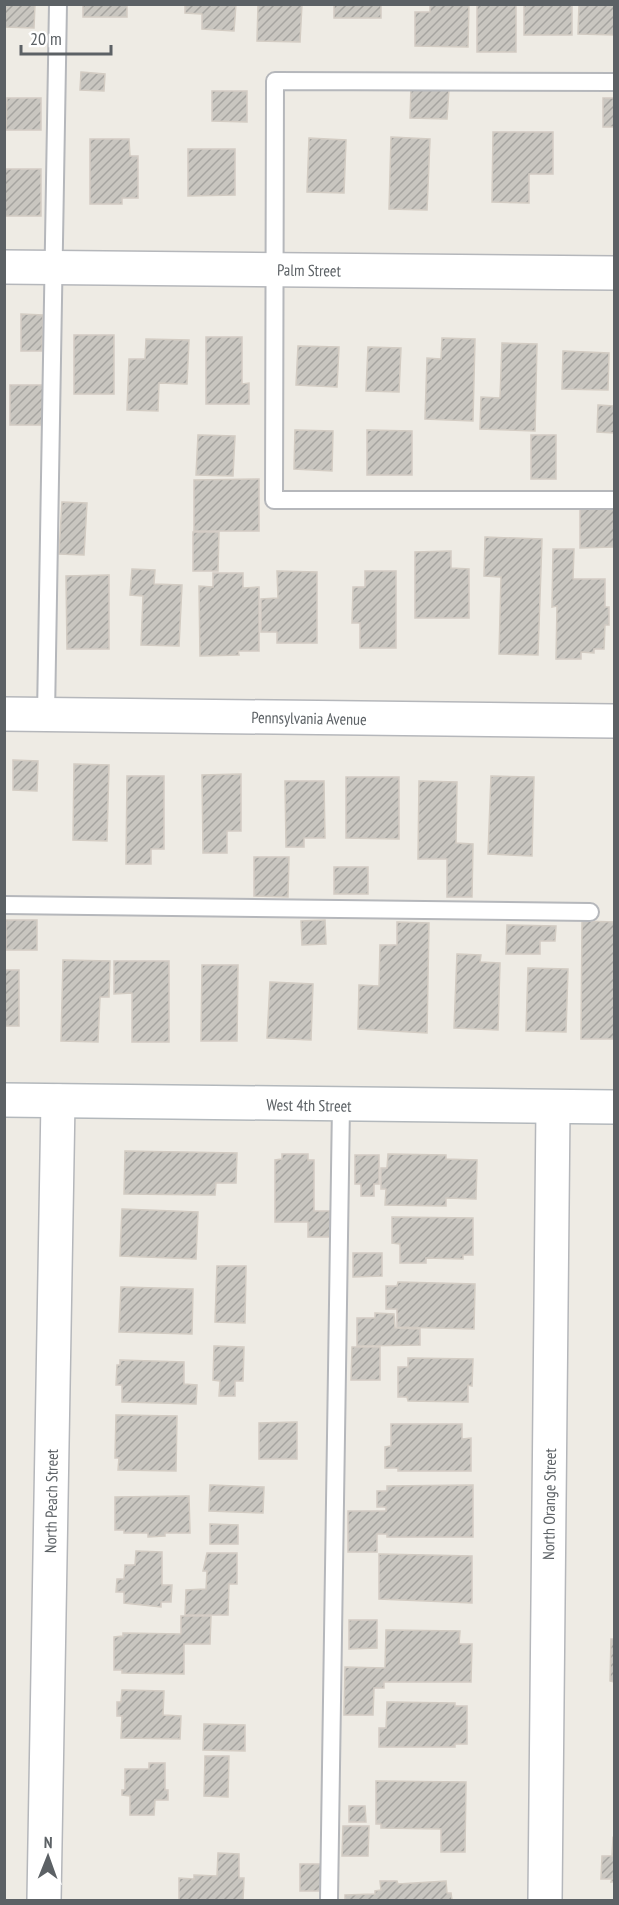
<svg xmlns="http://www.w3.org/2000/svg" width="619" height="1905" font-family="'PT Sans Narrow',sans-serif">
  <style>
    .building { fill: url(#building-hatch); stroke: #d3ccc3; stroke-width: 1.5 }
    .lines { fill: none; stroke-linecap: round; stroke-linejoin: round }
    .lane-casing { stroke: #b5b7bb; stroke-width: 20 }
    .street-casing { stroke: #b5b7bb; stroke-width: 36 }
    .secondary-casing { stroke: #b3b8bc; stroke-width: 36 }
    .lane { stroke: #fff; stroke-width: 16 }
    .street { stroke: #fff; stroke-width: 33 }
    .secondary { stroke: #fff; stroke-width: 33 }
    .labels { text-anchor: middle; stroke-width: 4.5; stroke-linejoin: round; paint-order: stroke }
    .street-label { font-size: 16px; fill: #5c6165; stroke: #fff }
  </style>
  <defs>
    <pattern id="building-hatch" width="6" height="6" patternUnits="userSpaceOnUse" patternTransform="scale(1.5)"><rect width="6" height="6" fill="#c9c6c0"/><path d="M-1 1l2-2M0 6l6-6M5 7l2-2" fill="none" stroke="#a6a4a0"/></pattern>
  </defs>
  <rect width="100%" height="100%" fill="#eeebe4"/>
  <g class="building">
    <path d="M4,4h31l-1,24 -30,-1z"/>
    <rect x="83" y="4" width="44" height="13"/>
    <path d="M185,4h51l-2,27 -32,-2v-15l-17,-1z"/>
    <path d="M302,4l-2,38 -43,-1 1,-36z"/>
    <rect x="334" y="4" width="47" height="14"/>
    <path d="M430,4h39l-1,43 -53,-1v-34h15z"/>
    <rect x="477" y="4" width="39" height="48"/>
    <rect x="524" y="4" width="48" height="31"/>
    <path d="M579,4h35v31l-36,-1z"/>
    <path d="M81,72l24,2 -1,17 -24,-1z"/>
    <path d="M411,87l38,2 -2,30 -37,-1z"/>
    <path d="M212,91h35v31l-35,-1z"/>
    <path d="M7,98h34v32h-35z"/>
    <rect x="603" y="98" width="11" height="29"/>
    <path d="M493,132h60v42h-24v29l-37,-1z"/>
    <path d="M391,137l39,2 -3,71 -38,-1z"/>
    <path d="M309,138l37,2 -2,53 -37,-1z"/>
    <path d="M90,139h39l1,17h8v42h-16v6h-32z"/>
    <path d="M188,149h47v46l-47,1z"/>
    <rect x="4" y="169" width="37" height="47"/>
    <path d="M21,314l22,1 -1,36h-21z"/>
    <rect x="74" y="335" width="40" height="59"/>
    <path d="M206,337h36v47l7,-1v21h-43z"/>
    <path d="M442,338l33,1 -2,82 -48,-2 2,-61 14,1z"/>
    <path d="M146,339l43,1 -2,44 -28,-1 -1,28 -31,-1 2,-51h16z"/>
    <path d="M502,343l35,1 -2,87 -55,-2 1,-32 19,1z"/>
    <path d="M298,346l41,1 -2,40 -41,-2z"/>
    <path d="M368,347l33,1 -2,44 -33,-1z"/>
    <path d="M563,351l46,2 -1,37 -46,-1z"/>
    <rect x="10" y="385" width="33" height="40"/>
    <path d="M598,405l16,1v27l-17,-1z"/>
    <path d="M295,430l38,1 -1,40 -38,-2z"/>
    <path d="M367,430l45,1v44h-45z"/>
    <path d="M198,435l37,1 -2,40 -37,-1z"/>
    <rect x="531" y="435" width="25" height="44"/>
    <path d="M259,479v52h-65v-51z"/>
    <path d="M62,502l25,1 -3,52 -25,-1z"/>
    <path d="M580,508h34v39l-34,1z"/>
    <path d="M193,532h26l-1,39h-25z"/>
    <path d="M485,537l57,2 -4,116 -39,-1 2,-77 -17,-1z"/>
    <path d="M553,549h21l-1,30h32v28h4v18h-4l-1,24h-10v4l-13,-1v7h-25l1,-53 -5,1z"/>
    <path d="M451,551v17l18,1v49h-54v-66z"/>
    <path d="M132,569l23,1 -1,14 28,1 -3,61 -38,-1 2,-49 -13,-1z"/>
    <path d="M277,571l40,1v71h-40v-11h-16v-33l17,-1z"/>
    <path d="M365,571h31v77h-36v-25h-8l1,-36h12z"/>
    <path d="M213,573h30v15l16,-1v64h-21l1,4 -39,1 -1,-70 14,1z"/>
    <path d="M109,575v74h-42l-1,-73z"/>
    <path d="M13,760l25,1 -1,30 -24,-1z"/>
    <path d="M74,764l35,1 -2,76 -34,-1z"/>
    <path d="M241,774v57h-14v22h-24l-1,-78z"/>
    <path d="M127,776h37v73h-13v15h-25z"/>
    <path d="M491,776l43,1 -2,79 -44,-2z"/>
    <path d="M346,777h53v62l-53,-1z"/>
    <path d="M285,781h39l1,57h-21v9h-18z"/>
    <path d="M419,781l38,1 -1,61 17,1 -1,53h-25v-38h-29z"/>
    <path d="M254,857h35l-1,40 -34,-1z"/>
    <rect x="334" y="867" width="34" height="27"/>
    <rect x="6" y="920" width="31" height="30"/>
    <path d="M325,920l1,24 -24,1 -1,-24z"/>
    <path d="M582,921l32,1v117h-33z"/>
    <path d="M397,922l32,1 -2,110 -69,-4 1,-44 20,1 1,-41h17z"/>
    <path d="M507,925l49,1 -1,15h-15v13h-34z"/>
    <path d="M457,954l24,1 -1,7 20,1 -2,67 -44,-2z"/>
    <path d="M63,960l47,1 -1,36h-9l-2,45 -37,-1z"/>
    <path d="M114,961h55v81h-37v-49l-18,1z"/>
    <path d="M202,965h36l-1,76h-36z"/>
    <path d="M528,968l40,1 -2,63 -40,-1z"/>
    <rect x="4" y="970" width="15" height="56"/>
    <path d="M270,982l43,2 -2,56 -44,-2z"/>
    <path d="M125,1151l112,2 -1,30h-20l-1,12 -91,-1z"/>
    <path d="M282,1154h26v6h6v51h16v26h-22v-15h-33v-62l7,-1z"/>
    <path d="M388,1154l58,1v4l31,1 -1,39 -30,-1v8l-61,-1 1,-16h-5v-21h6z"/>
    <path d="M355,1155h24v29h-5v12h-13v-12h-6z"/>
    <path d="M122,1209l76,3 -2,47 -76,-3z"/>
    <path d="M392,1217l81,1v37h-10v4l-37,-1v5h-26v-19l-8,-1z"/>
    <path d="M353,1253h29v23l-29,1z"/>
    <path d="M217,1266h29l-1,57 -30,-1z"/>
    <path d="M398,1282l77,2 -1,45 -77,-2v-18h-11v-23h11z"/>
    <path d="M121,1287l72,2 -1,45 -73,-2z"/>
    <path d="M375,1313l19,1 1,14 25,1v16l-63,1v-28h18z"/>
    <path d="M214,1346l30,1 -1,34h-8v15h-16l1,-15 -7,-1z"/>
    <path d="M352,1347h28v33h-29z"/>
    <path d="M408,1358l65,1 -1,27 -4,-1v17l-60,-1 -1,-4h-9v-30h10z"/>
    <path d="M120,1360l64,2v22l13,1 -1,19 -74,-2v-17h-6l1,-20h3z"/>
    <path d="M116,1415l61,1 -1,55 -58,-1 1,-12h-4z"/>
    <path d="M297,1422v37h-38v-36z"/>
    <path d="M391,1424h71v15l9,-1v33h-73v-3h-13v-21l6,-1z"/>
    <path d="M210,1485l54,2 -1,26 -54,-2z"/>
    <path d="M473,1485v52h-86v-3h-10v18h-29v-41h38v-4h-9v-16h10v-5z"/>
    <path d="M189,1496l1,37h-25v3l-17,1v-4h-24v-3h-9v-33z"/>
    <path d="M210,1524l28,1v19h-28z"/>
    <path d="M136,1551l26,1v33h10l-1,17h-10v5l-37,-4v-11h-8l1,-13h7l1,-14h10z"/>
    <path d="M207,1553h30v31h-8l-1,31h-43l1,-25 20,-1 1,-18h-4z"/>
    <path d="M379,1554l93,2v47l-93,-4z"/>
    <path d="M181,1616h30l-1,28h-26v30l-62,-1v-3h-8v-33l9,-1v-3l58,1z"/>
    <path d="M349,1620h28v28l-28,1z"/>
    <path d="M386,1630l74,1 -1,13h13l-1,38h-87v6h-10l-1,27h-29l1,-48 40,1z"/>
    <path d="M611,1639h3v43l-4,-1z"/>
    <path d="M122,1690l42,1 -1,24 18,1 -1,23 -59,-1 1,-22h-5v-14h4z"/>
    <path d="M387,1702l68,1v3h12v38h-12v3h-76v-19h7z"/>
    <path d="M204,1724l41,1v26l-42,-1z"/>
    <path d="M205,1756h24l-1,41 -24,-1z"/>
    <path d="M149,1763h16v27h3v10h-13l-1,15h-24v-19l-8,-1v-5h3v-21h24z"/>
    <path d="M376,1781l90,1 -1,70h-24v-23l-60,-1v-4h-5z"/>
    <path d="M349,1806h16l1,16h-17z"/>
    <path d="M343,1826h26l-1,30h-26z"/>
    <path d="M613,1838l1,1v43h-3l1,-3h-11l1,-23h10z"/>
    <path d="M218,1853l21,1v24h5l-1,22h-64v-22l15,1v-4l23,1z"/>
    <path d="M300,1864h21l-1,27h-20z"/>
    <path d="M380,1881h17l1,3 48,-3 1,12h4l1,7h-107v-5l30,-1v-3l6,-1z"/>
  </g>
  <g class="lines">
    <g class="lane-casing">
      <g id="lane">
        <path d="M614,82l-339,-1 -1,419h340"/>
        <path d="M46,715l12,-711"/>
        <path d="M4,905l586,7"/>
        <path d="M329,1900l12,-795"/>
      </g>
    </g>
    <g class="street-casing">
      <g id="street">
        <path d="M4,267l610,6"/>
        <path d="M4,714l610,7"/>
        <path d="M44,1900l14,-799"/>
        <path d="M545,1900l8,-792"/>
      </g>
    </g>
    <g class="secondary-casing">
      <path id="secondary" d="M4,1100l610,7"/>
    </g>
    <use href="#lane" class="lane"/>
    <use href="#street" class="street"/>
    <use href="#secondary" class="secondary"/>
  </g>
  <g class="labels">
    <g class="street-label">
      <text transform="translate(309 270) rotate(1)" y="6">Palm Street</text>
      <text transform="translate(309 718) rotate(1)" y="6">Pennsylvania Avenue</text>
      <text transform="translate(309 1105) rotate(1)" y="6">West 4th Street</text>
      <text transform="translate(51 1501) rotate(-89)" y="6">North Peach Street</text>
      <text transform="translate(549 1504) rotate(-89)" y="6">North Orange Street</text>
    </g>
  </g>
  <rect width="619" height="1905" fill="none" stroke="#5c6165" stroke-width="12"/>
  <g transform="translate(48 1857) rotate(1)" stroke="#ffffff" stroke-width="4.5" paint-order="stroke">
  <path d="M0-4.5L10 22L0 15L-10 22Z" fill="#5c6165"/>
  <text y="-9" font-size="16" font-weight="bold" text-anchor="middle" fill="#5c6165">N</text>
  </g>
  <path d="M21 45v9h90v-9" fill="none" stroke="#5c6165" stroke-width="3"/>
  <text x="30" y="45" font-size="18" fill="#5c6165" stroke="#ffffff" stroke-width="4.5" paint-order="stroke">20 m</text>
</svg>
